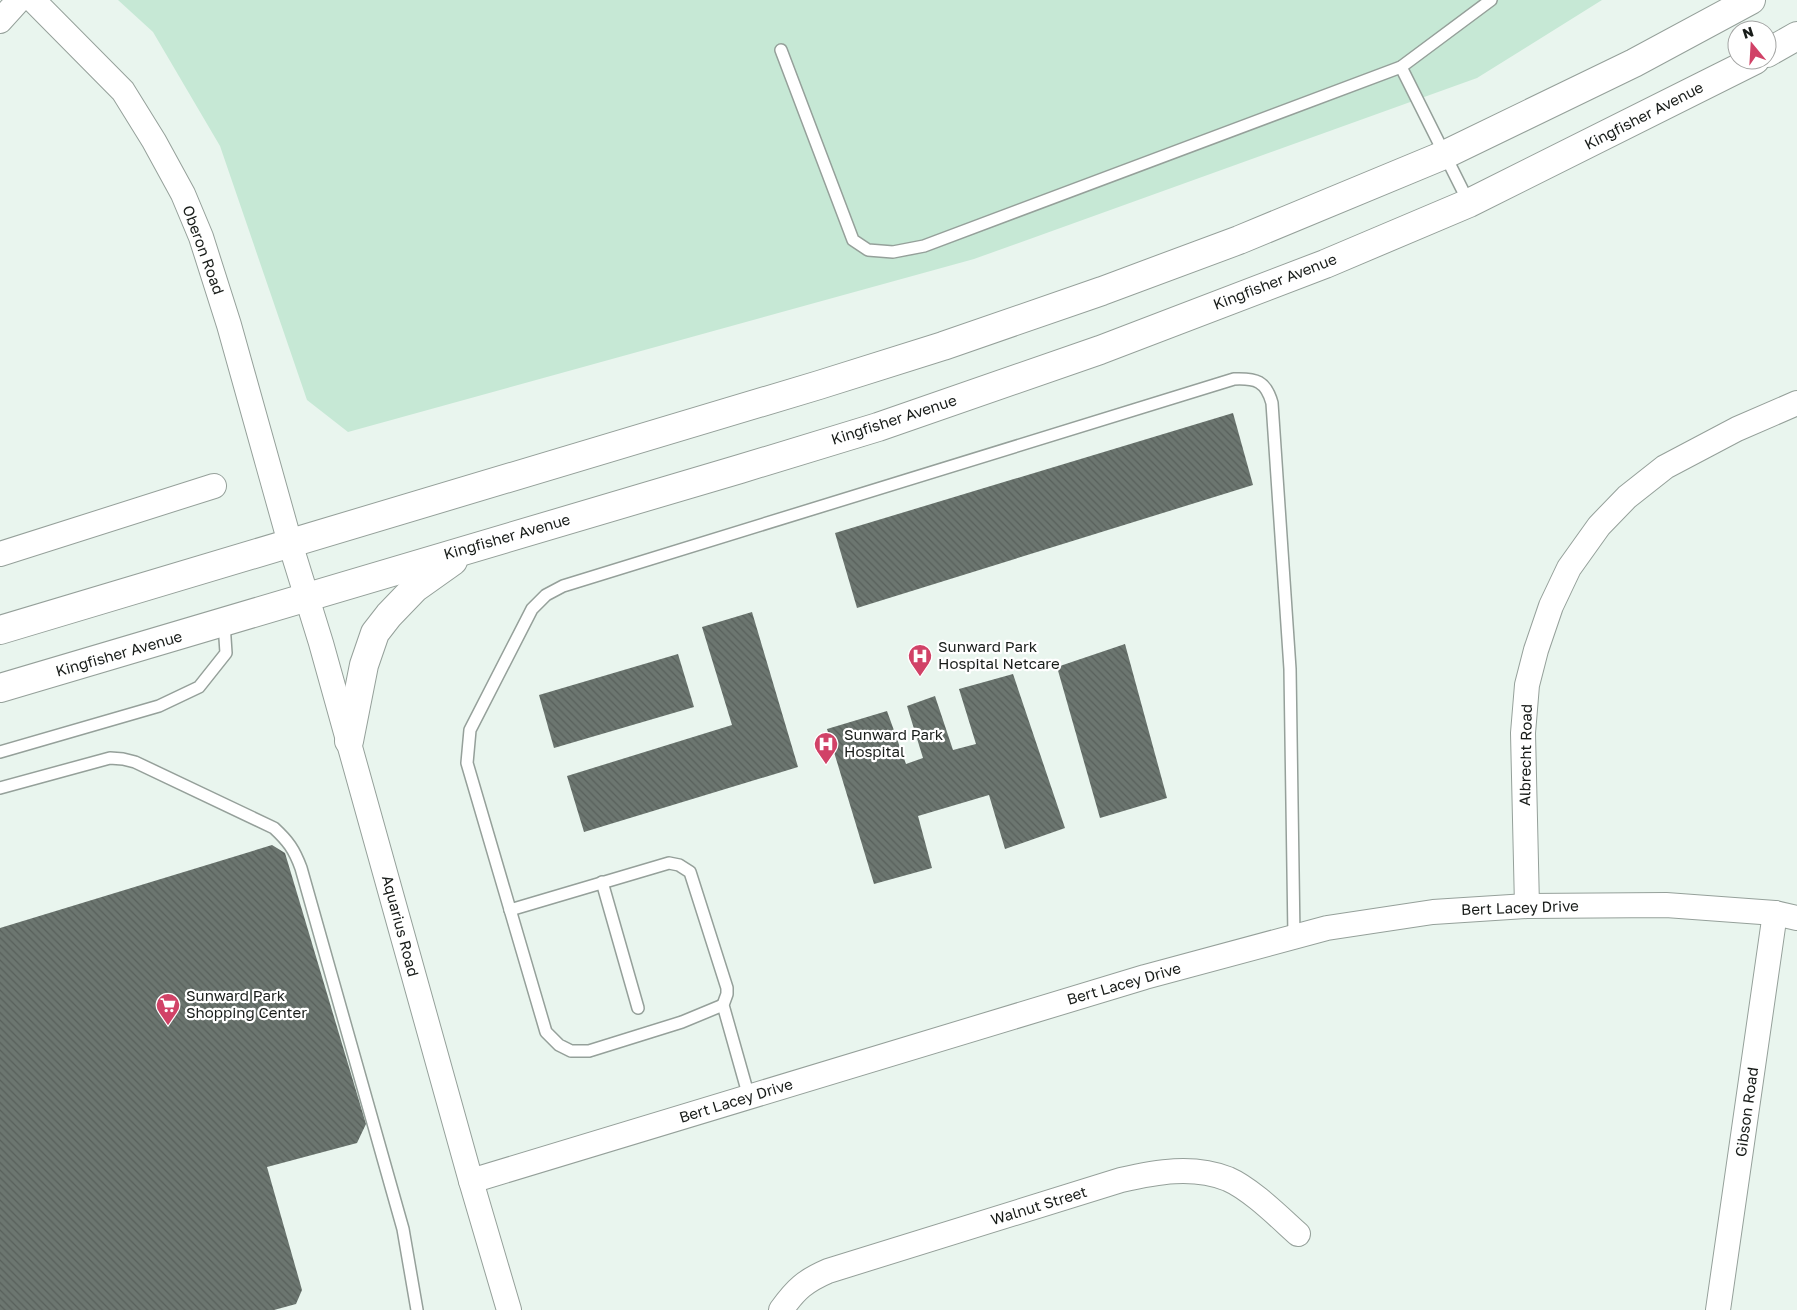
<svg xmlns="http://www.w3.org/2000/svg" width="1797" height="1310" font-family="'Golos Text',sans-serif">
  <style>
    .pitch { fill: #c6e8d5 }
    .building { fill: url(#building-back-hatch) }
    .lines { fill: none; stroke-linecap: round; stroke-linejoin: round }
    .service-casing { stroke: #95a09a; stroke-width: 14 }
    .minor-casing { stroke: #95a09a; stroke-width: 26 }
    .tertiary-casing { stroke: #95a09a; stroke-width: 30 }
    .service { stroke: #fff; stroke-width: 11 }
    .minor { stroke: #fff; stroke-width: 24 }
    .tertiary { stroke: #fff; stroke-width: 28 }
    .labels { text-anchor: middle; stroke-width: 4.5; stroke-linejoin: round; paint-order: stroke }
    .street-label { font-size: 15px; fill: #181c19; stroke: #fff }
    .poi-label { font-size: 15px; fill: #181c19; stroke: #fff; text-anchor: start }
  </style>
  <defs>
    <pattern id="building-back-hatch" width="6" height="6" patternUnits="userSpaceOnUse" patternTransform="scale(1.25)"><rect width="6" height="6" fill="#6c7670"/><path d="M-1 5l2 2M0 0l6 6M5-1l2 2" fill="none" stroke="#58605b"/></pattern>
  </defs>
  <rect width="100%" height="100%" fill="#e9f5ee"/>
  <path class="pitch" d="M118,0h1484l-125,78 -503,181 -626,173 -41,-32 -87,-254 -67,-114z"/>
  <g class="building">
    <path d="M1233,413l20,72 -396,123 -22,-75z"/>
    <path d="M752,612l46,155 -214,65 -17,-56 165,-51 -30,-98z"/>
    <path d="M1125,644l42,154 -67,20 -43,-151z"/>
    <path d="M678,654l16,53 -140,41 -15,-53z"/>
    <path d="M1013,674l52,154 -60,21 -16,-54 -71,21 14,52 -58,16 -47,-155 60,-18 19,53 17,-6 -16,-52 28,-10 18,54 23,-6 -17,-55z"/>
    <path d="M272,845l13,8 81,271 -9,19 -90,24 35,123 -6,14 -22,6h-274v-382z"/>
  </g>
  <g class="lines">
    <g class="service-casing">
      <g id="service">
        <path d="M781,50l72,190 15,10 25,2 31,-6 477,-179 90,-67"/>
        <path d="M1401,67l68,136"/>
        <path d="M0,752l159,-46 40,-19 27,-34 -2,-30"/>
        <path d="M0,788l110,-30 13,1 12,3 139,66c14,13 20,21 27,40l102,361 14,81"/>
        <path d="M602,882l36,126"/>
        <path d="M510,910l159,-47 10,2 11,7 37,116v6l-4,11 26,92"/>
        <path d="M723,1005l-41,17 -93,29h-18l-12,-6 -13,-13 -79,-269 3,-33 62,-121 14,-14 17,-9 671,-207c22,-1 32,2 38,24l18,266 4,268"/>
      </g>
    </g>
    <g class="minor-casing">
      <g id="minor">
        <path d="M33,0l90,91 31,50 29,53 18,43 28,88 61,218 31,100 150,538 38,129"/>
        <path d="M0,21l19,-21"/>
        <path d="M0,554l214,-68"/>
        <path d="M1527,906l-4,-173 4,-48 9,-35 15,-44 18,-38 30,-42 28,-29 38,-30 72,-38 60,-26"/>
        <path d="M471,1181l674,-204 182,-49 106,-16 94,-6 139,-1 109,8 22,5"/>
        <path d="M781,1310c15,-21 24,-29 47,-39l293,-91c35,-8 72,-15 107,-1 23,10 51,38 70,55"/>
        <path d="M1718,1310l57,-397"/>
      </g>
    </g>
    <g class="tertiary-casing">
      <g id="tertiary">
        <path d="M1767,53l30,-17"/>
        <path d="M0,630l819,-245 124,-39 159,-55 137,-51 205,-85 190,-92 117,-63"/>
        <path d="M0,688l740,-219 138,-42 222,-77 225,-86 144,-61 286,-143"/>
        <path d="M349,741l15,-76 11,-32 14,-18 26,-27 38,-27"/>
      </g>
    </g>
    <use href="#service" class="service"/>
    <use href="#minor" class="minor"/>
    <use href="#tertiary" class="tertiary"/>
  </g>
  <defs>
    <g id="hospital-pin" transform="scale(1.25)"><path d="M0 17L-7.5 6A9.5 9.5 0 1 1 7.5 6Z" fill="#d14267" stroke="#fff"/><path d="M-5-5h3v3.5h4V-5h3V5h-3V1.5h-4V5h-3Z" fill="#fff"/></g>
    <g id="supermarket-pin" transform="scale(1.25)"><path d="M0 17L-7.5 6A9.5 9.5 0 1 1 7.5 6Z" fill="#d14267" stroke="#fff"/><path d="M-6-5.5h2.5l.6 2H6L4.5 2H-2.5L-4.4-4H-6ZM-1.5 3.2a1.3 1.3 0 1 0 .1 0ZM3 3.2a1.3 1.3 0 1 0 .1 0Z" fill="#fff"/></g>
  </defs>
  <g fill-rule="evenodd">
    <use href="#hospital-pin" x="920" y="656"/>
    <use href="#hospital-pin" x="826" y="744"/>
    <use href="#supermarket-pin" x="168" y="1005"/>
  </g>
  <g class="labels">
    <g class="street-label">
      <text transform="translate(1644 116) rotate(-27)" y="5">Kingfisher Avenue</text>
      <text transform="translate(203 250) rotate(70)" y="5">Oberon Road</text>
      <text transform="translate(1275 282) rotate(-21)" y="5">Kingfisher Avenue</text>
      <text transform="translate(894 420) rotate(-18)" y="5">Kingfisher Avenue</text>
      <text transform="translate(507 537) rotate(-16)" y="5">Kingfisher Avenue</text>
      <text transform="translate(119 654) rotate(-16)" y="5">Kingfisher Avenue</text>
      <text transform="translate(1526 755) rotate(-89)" y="5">Albrecht Road</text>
      <text transform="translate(1520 908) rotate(-2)" y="5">Bert Lacey Drive</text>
      <text transform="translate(400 926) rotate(75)" y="5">Aquarius Road</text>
      <text transform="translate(1124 984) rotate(-16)" y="5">Bert Lacey Drive</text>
      <text transform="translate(736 1101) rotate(-17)" y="5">Bert Lacey Drive</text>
      <text transform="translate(1747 1112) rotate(-82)" y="5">Gibson Road</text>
      <text transform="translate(1039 1206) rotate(-17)" y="5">Walnut Street</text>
    </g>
    <g class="poi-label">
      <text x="938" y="652">Sunward Park<tspan x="938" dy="17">Hospital Netcare</tspan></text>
      <text x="844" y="740">Sunward Park<tspan x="844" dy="17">Hospital</tspan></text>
      <text x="186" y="1001">Sunward Park<tspan x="186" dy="17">Shopping Center</tspan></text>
    </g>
  </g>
  <g transform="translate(1752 45) rotate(342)"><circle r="24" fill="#ffffff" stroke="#a3a4a3"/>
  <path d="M0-4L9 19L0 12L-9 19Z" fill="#d14267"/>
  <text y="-8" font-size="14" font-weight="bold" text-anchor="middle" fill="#181c19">N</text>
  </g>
</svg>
